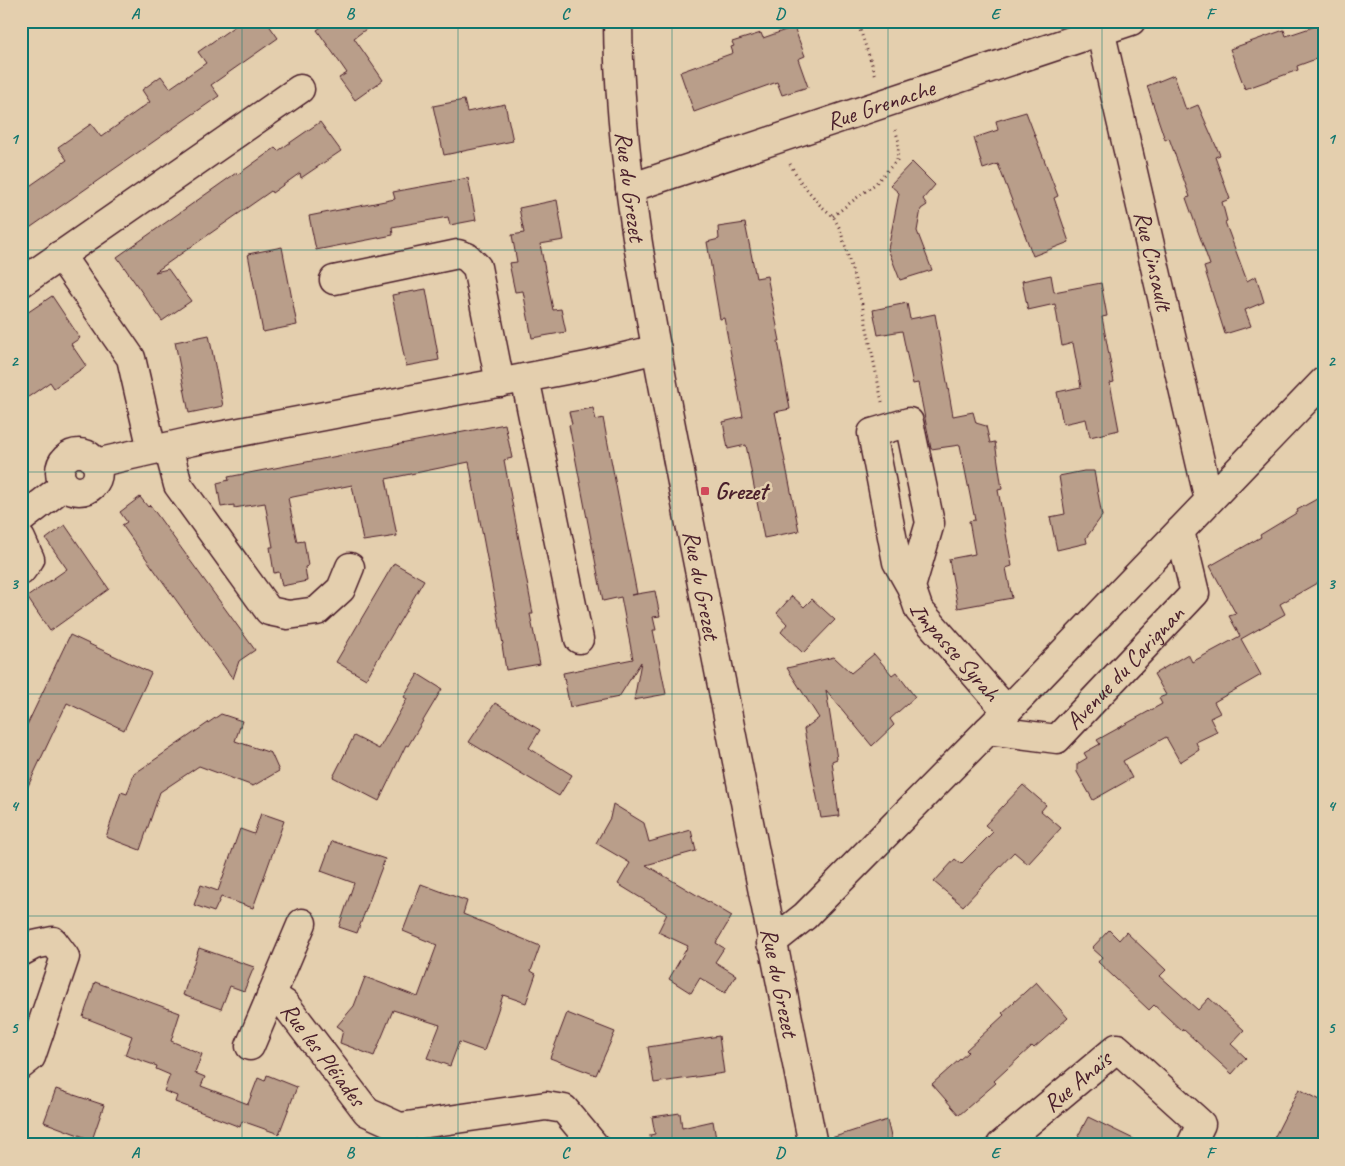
<svg xmlns="http://www.w3.org/2000/svg" width="1345" height="1166" font-family="Caveat,sans-serif">
  <style>
    .building { fill: #b99e8a; stroke: #4a1f2b }
    .lines { fill: none; stroke-linecap: round; stroke-linejoin: round }
    .minor-casing { stroke: #4a1f2b; stroke-width: 31 }
    .path { stroke: #4a1f2b; stroke-width: 3; stroke-dasharray: 1 4; stroke-linecap: butt }
    .minor { stroke: #e4cfae; stroke-width: 28 }
    .grid { fill: none; stroke: #0f766e; stroke-width: 1; stroke-opacity: 0.55 }
    .poi-dot { fill: #d1495b; stroke: #e4cfae; stroke-width: 2 }
    .labels { text-anchor: middle; stroke-width: 5; stroke-linejoin: round; paint-order: stroke }
    .street-label { font-size: 24px; fill: #4a1f2b; stroke: #e4cfae }
    .poi-label { font-size: 24px; font-weight: bold; fill: #4a1f2b; stroke: #e4cfae; text-anchor: start }
    .neatline { fill: none; stroke: #0f766e; stroke-width: 2 }
    .grid-label { font-size: 16px; text-anchor: middle; font-weight: bold; fill: #0f766e }
  </style>
  <rect width="100%" height="100%" fill="#e4cfae"/>
  <filter id="ink" filterUnits="userSpaceOnUse"><feTurbulence type="fractalNoise" baseFrequency=".02" numOctaves="2"/><feDisplacementMap in="SourceGraphic" scale="10" xChannelSelector="R" yChannelSelector="G"/><feConvolveMatrix kernelMatrix="1 2 1 2 8 2 1 2 1" color-interpolation-filters="sRGB"/></filter>
  <g filter="url(#ink)">
    <g class="building">
      <path d="M242,21h24l12,17 -67,47 8,11 -198,138v-42l46,-32 -9,-13 33,-23 10,13 49,-35 -8,-12 19,-14 9,12 36,-25 -8,-11z"/>
      <path d="M330,21h47l-23,17 29,42 -28,20 -16,-22 8,-5 -30,-43z"/>
      <path d="M1319,25l5,14v17l-27,10 1,4 -53,19 -15,-40 54,-19 2,6z"/>
      <path d="M794,27l11,29 -7,3 10,28 -26,8 -5,-13 -83,30 -14,-40 53,-19 -2,-6 3,-1 -2,-4 29,-9 2,5z"/>
      <path d="M1174,75l12,35 12,-5 22,50 -5,2 15,42 -8,3 5,19 -2,1 22,59 9,-5 8,26 -19,8 6,16 -26,8 -21,-67 6,-2 -24,-67 4,-1 -21,-59 -4,2 -18,-54z"/>
      <path d="M464,100l3,12 38,-8 8,37 -69,14 -11,-49z"/>
      <path d="M1026,112l32,84 -4,2 15,44 -36,14 -35,-92 -15,5 -9,-31 24,-8 -2,-9z"/>
      <path d="M320,122l21,29 -40,27 -1,-5 -28,20 -1,-2 -116,81 13,-3 23,32 -29,20 -45,-64 119,-84 1,2 38,-27 3,3z"/>
      <path d="M912,162l23,23 -12,14 4,6 -6,4 -4,22 15,39 -32,10 -12,-31 11,-56 -9,-8z"/>
      <path d="M468,178l8,42 -26,5 -2,-8 -56,10 1,8 -77,15 -7,-34 86,-17 -2,-7z"/>
      <path d="M557,200l7,40 -24,4 13,66 8,-1 5,23 -34,6 -9,-47 -8,1 -6,-29 8,-1 -5,-27 12,-2 -5,-25z"/>
      <path d="M745,223l11,55 11,-2 13,65h-2l12,68 -15,3 24,119 -35,7 -18,-93 -18,4 -5,-27 20,-5 -19,-99 -4,1 -13,-77 12,-3 -1,-12z"/>
      <path d="M282,247l15,78 -34,7 -15,-78z"/>
      <path d="M1051,275l3,17 47,-9 6,33 -5,1 12,65 -4,1 9,47 -29,7 -4,-18 -23,5 -6,-32 24,-5 -8,-44 -11,3 -7,-42 -27,6 -6,-29z"/>
      <path d="M426,289l13,71 -33,6 -14,-71z"/>
      <path d="M52,296l28,42 -9,6 15,22 -32,22 -4,-6 -29,20v-85z"/>
      <path d="M907,303l3,16 25,-5 18,102 20,-4 3,11 10,3 4,17 5,-1 7,47 -4,1 14,76 -6,2 6,30 -54,10 -9,-49 26,-5 -6,-33 6,-1 -15,-75 -29,4 -13,-66 -5,1 -11,-53 -24,4 -5,-25z"/>
      <path d="M209,335l14,71 -34,7 -14,-71z"/>
      <path d="M593,408l3,12 7,-2 5,26 29,150 -6,1 24,-4 5,25 -7,1 3,13h-3l13,64 -32,6 7,-38 -22,35 -49,10 -7,-34 70,-14 -12,-62 -18,4 -34,-176 3,-1 -3,-12z"/>
      <path d="M505,424l7,34 -8,2 29,154h-3l10,50 -34,6 -4,-25 1,-1 -34,-182 -83,17 11,57 -34,5 -11,-56 -64,13 9,44 7,-1 4,25 -3,1 2,14 -25,5 -3,-14 -5,1 -4,-26h3l-8,-44 -31,5v-3l-13,2 -4,-24 12,-3 -1,-3z"/>
      <path d="M1084,471h10l8,45 -16,22 1,5 -30,7 -7,-33 15,-3 -6,-38z"/>
      <path d="M1324,495v84l-44,25 5,10 -44,25 20,36 -47,27 6,11 -10,5 7,14 -21,10 3,8 -19,12 -14,-25 -43,24 9,17 -39,22 -16,-28v-8l10,-6 -3,-5 16,-9 -3,-4 65,-36 -3,-6 7,-3 -12,-21 34,-20 4,8 48,-26 -11,-20 7,-2 -26,-48 51,-29 -1,-2 38,-23 -1,-2z"/>
      <path d="M140,497l8,10 2,-2 105,145 -16,11 -6,18 -111,-154 5,-3 -7,-10z"/>
      <path d="M65,525l44,64 -59,42 -23,-34 40,-28 -21,-30z"/>
      <path d="M394,563l30,17 -58,99 -30,-17z"/>
      <path d="M792,596l12,11 8,-8 23,21 -32,33 -22,-21 6,-8 -10,-11z"/>
      <path d="M70,635l81,38 -27,57 -57,-27 -46,98v-79l6,3z"/>
      <path d="M874,654l18,21 4,-3 19,25 -25,22 4,6 -22,21 -46,-56 11,69 -5,2 7,55 -18,2 -17,-89 15,-11 -32,-50 47,-11 17,16z"/>
      <path d="M418,674l24,15 -34,57 -2,-1 -27,56 -46,-24 21,-41 25,13 28,-50 -3,-2z"/>
      <path d="M495,703l45,27 -11,18 43,27 -13,21 -90,-54z"/>
      <path d="M221,714l21,7 -7,20 36,12 8,18 -26,15 -54,-20 -39,26 -20,58 -34,-13 15,-45 6,2 7,-20z"/>
      <path d="M1023,785l23,20 -5,6 20,17 -33,36 -14,-12 -51,54 -29,-24 21,-23 6,5 32,-32 -8,-7z"/>
      <path d="M613,804l31,19 5,19 42,-12 5,21 -50,14 86,51 -16,27 8,5 -9,14 21,13 -11,18 -25,-15 -9,15 -22,-14 19,-33 -30,-14 9,-18 -49,-30 12,-21 -34,-20 14,-25z"/>
      <path d="M261,813l23,8 -31,87 -32,-11 -7,15 -20,-7 7,-20 17,6 22,-62 14,5z"/>
      <path d="M332,841l53,18 -28,74 -18,-6 15,-44 -33,-12z"/>
      <path d="M421,884l46,17 -4,13 77,32 -9,25 5,3 -10,29 -23,-8 -19,56 -25,-9 -9,24 -23,-8 13,-33 -47,-15 -19,46 -34,-13 3,-13 -6,-4 17,-20 11,-29 53,20 19,-52 -34,-14z"/>
      <path d="M1109,930l10,10 7,-8 40,38 -6,6 38,34 11,-12 35,32 -13,14 15,14 -14,16 -49,-45 -1,2 -28,-26 -5,5 -51,-48 4,-5 -10,-9z"/>
      <path d="M199,948l55,19 -10,24 -14,-5 -9,23 -38,-14z"/>
      <path d="M95,982l85,31 -9,28 31,13 -7,19 10,4 -4,9 47,18 10,-26 7,3 2,-6 30,12 -18,47 -37,-13 -2,6 -65,-25 2,-6 -13,-5 6,-16 -14,-6 1,-3 -32,-11 7,-19 -49,-19z"/>
      <path d="M1036,982l32,36 -34,30 -2,-2 -38,35 2,2 -37,32 -27,-31 36,-32 -2,-2 38,-35 -2,-2z"/>
      <path d="M567,1013l48,19 -19,43 -46,-17z"/>
      <path d="M719,1036l5,37 -70,10 -6,-36z"/>
      <path d="M56,1089l48,16 -12,35 -48,-18z"/>
      <path d="M1299,1089l25,13v21l-12,22h-38l1,-4 -2,-1z"/>
      <path d="M680,1113l2,15 31,-7 4,24h-66l-1,-10 5,-1 -3,-17z"/>
      <path d="M1088,1117l58,28h-51l-17,-9z"/>
      <path d="M887,1120l6,25h-65v-6z"/>
    </g>
    <g class="lines">
      <g class="minor-casing">
        <g id="minor">
          <path id="s1" d="M618,21c1,164 39,328 69,488 41,212 82,424 126,636"/>
          <path id="s2" d="M1098,21l111,479"/>
          <path id="s3" d="M630,188l501,-167"/>
          <path d="M60,255l71,103 21,92"/>
          <path d="M334,280l124,-26 9,3 10,10 23,116"/>
          <path d="M21,283l279,-194"/>
          <path d="M525,378l54,261"/>
          <path d="M168,447l10,38 91,126 19,4 29,-4 24,-22 9,-22"/>
          <circle cx="79" cy="472" r="19"/>
          <path d="M96,463l97,-22 394,-75 70,-17"/>
          <path d="M21,519l44,-34"/>
          <path d="M21,539l9,20 -9,12"/>
          <path id="s4" d="M911,587l-14,-25 -25,-129 37,-11 21,101 -19,64 8,23 88,101"/>
          <path id="s5" d="M988,730l69,9 138,-146 -15,-62"/>
          <path d="M771,943l34,-27 202,-205 317,-330"/>
          <path d="M21,952l13,-7 19,-4 12,16 -34,100 -10,8"/>
          <path id="s6" d="M271,995l14,9 82,108 33,15 146,-21 18,3 30,36"/>
          <path d="M250,1046l52,-123"/>
          <path id="s7" d="M1001,1145l116,-97 84,76 -10,21"/>
        </g>
      </g>
      <g class="path">
        <path d="M857,21l19,55"/>
        <path d="M790,164l10,17 20,24 13,11 7,13 22,75 20,98"/>
        <path d="M833,216l42,-32 22,-24 2,-18 -4,-13"/>
      </g>
      <use href="#minor" class="minor"/>
    </g>
  </g>
  <path class="grid" d="M242,21v1124M458,21v1124M672,21v1124M888,21v1124M1102,21v1124M21,250h1303M21,472h1303M21,694h1303M21,916h1303"/>
  <rect class="poi-dot" x="700" y="486" width="10" height="10" rx="2.5"/>
  <g class="labels">
    <g class="street-label">
      <text dy="8" stroke="none"><textPath href="#s3" startOffset="264">Rue Grenache</textPath></text>
      <text dy="8" stroke="none"><textPath href="#s1" startOffset="166">Rue du Grezet</textPath></text>
      <text dy="8" stroke="none"><textPath href="#s2" startOffset="246">Rue Cinsault</textPath></text>
      <text dy="8" stroke="none"><textPath href="#s1" startOffset="571">Rue du Grezet</textPath></text>
      <text dy="8" stroke="none"><textPath href="#s4" startOffset="448">Impasse Syrah</textPath></text>
      <text dy="8" stroke="none"><textPath href="#s5" startOffset="168">Avenue du Carignan</textPath></text>
      <text dy="8" stroke="none"><textPath href="#s1" startOffset="976">Rue du Grezet</textPath></text>
      <text dy="8" stroke="none"><textPath href="#s6" startOffset="80">Rue les Pléiades</textPath></text>
      <text dy="8" stroke="none"><textPath href="#s7" startOffset="99">Rue Anaïs</textPath></text>
    </g>
    <g class="poi-label">
      <text x="715" y="499">Grezet</text>
    </g>
  </g>
  <rect width="1345" height="1166" fill="none" stroke="#e4cfae" stroke-width="55"/>
  <rect x="28" y="28" width="1290" height="1110" class="neatline"/>
  <g class="grid-label">
    <text x="135" y="19">A</text>
    <text x="350" y="19">B</text>
    <text x="565" y="19">C</text>
    <text x="780" y="19">D</text>
    <text x="995" y="19">E</text>
    <text x="1210" y="19">F</text>
    <text x="14" y="144">1</text>
    <text x="1331" y="144">1</text>
    <text x="14" y="366">2</text>
    <text x="1331" y="366">2</text>
    <text x="14" y="589">3</text>
    <text x="1331" y="589">3</text>
    <text x="14" y="811">4</text>
    <text x="1331" y="811">4</text>
    <text x="14" y="1033">5</text>
    <text x="1331" y="1033">5</text>
    <text x="135" y="1158">A</text>
    <text x="350" y="1158">B</text>
    <text x="565" y="1158">C</text>
    <text x="780" y="1158">D</text>
    <text x="995" y="1158">E</text>
    <text x="1210" y="1158">F</text>
  </g>
</svg>
